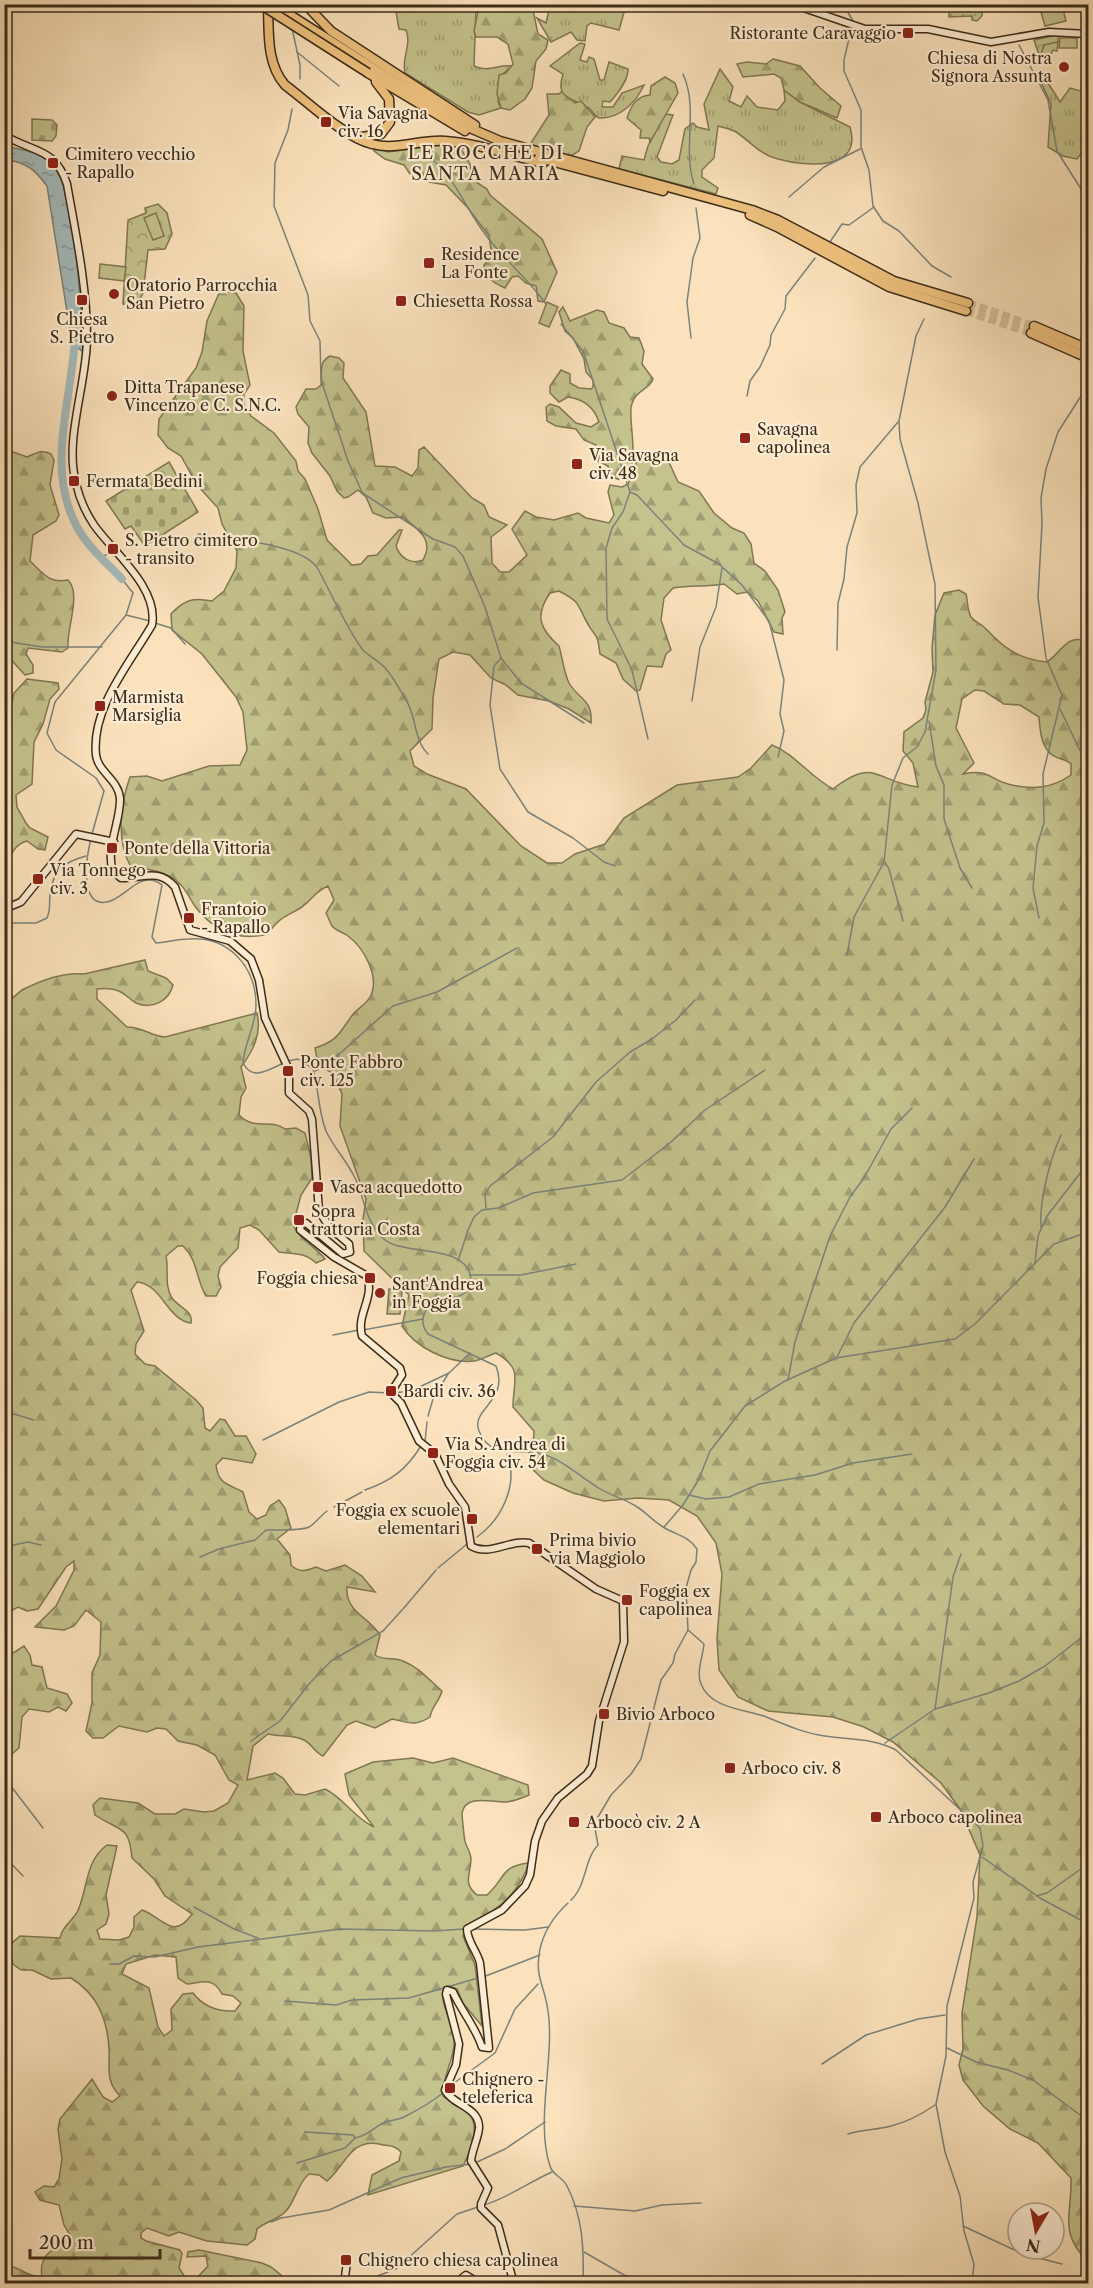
<svg xmlns="http://www.w3.org/2000/svg" width="1093" height="2288" font-family="'Libre Caslon Text',serif">
  <style>
    .grass { fill: url(#grass-tufts); stroke: #807753; stroke-width: 1.5 }
    .forest { fill: url(#forest-firs); stroke: #807753; stroke-width: 1.5; fill-rule: evenodd }
    .cemetery { fill: url(#cemetery-stones); stroke: #807753; stroke-width: 1.5 }
    .park { fill: url(#park-crowns); stroke: #807753; stroke-width: 1.5 }
    .garden { fill: url(#garden-dots); stroke: #807753; stroke-width: 1.5 }
    .pitch { fill: #c4c28d; stroke: #807753; stroke-width: 1.5 }
    .water { fill: url(#water-ripples); stroke: #7b827a; stroke-width: 1.5 }
    .lines { fill: none; stroke-linecap: round; stroke-linejoin: round }
    .stream { stroke: #7b827a; stroke-width: 1.5 }
    .river { stroke: #a4bbbb; stroke-width: 8 }
    .highway-tunnel { stroke: #d5be9b; stroke-width: 8; stroke-dasharray: 8 4; stroke-linecap: butt }
    .secondary-casing { stroke: #3d2c19; stroke-width: 9 }
    .highway-casing { stroke: #3d2c19; stroke-width: 11 }
    .secondary { stroke: #fcecd3; stroke-width: 6 }
    .highway { stroke: #eec17e; stroke-width: 8 }
    .highway-bridge-casing { stroke: #3d2c19; stroke-width: 11; stroke-linecap: butt }
    .highway-bridge { stroke: #eec17e; stroke-width: 8 }
    .poi-dot { fill: #8f2418; stroke: #fcecd3; stroke-width: 2 }
    .labels { text-anchor: middle; stroke-width: 4.5; stroke-linejoin: round; paint-order: stroke }
    .poi-label { font-size: 16px; fill: #3d2c19; stroke: #fcecd3; text-anchor: start }
    .neighbourhood-label { font-size: 18px; letter-spacing: 1.5px; fill: #3d2c19; stroke: #fcecd3 }
  </style>
  <defs>
    <pattern id="grass-tufts" width="24" height="20" patternUnits="userSpaceOnUse" patternTransform="scale(1.5)"><rect width="24" height="20" fill="#c4c28d"/><path d="M3 7l-1-3M5 7V3M7 7l1-3M15 17l-1-3M17 17v-4M19 17l1-3" fill="none" stroke="#a09e72"/></pattern>
    <pattern id="forest-firs" width="22" height="20" patternUnits="userSpaceOnUse" patternTransform="scale(1.5)"><rect width="22" height="20" fill="#c4c28d"/><path d="M5 1l3.5 6h-7zM16 11l3.5 6h-7z" fill="#a09e72"/></pattern>
    <pattern id="cemetery-stones" width="16" height="16" patternUnits="userSpaceOnUse" patternTransform="scale(1.5)"><rect width="16" height="16" fill="#c4c28d"/><path d="M2 7V4a2 2 0 0 1 4 0v3zM10 15v-3a2 2 0 0 1 4 0v3z" fill="#a09e72"/></pattern>
    <pattern id="park-crowns" width="20" height="18" patternUnits="userSpaceOnUse" patternTransform="scale(1.5)"><rect width="20" height="18" fill="#c4c28d"/><path d="M2 6a3 3 0 1 1 6 0M12 15a3 3 0 1 1 6 0" fill="none" stroke="#a09e72"/></pattern>
    <pattern id="garden-dots" width="8" height="8" patternUnits="userSpaceOnUse" patternTransform="scale(1.5)"><rect width="8" height="8" fill="#c4c28d"/><path d="M2 2h.1M6 6h.1" fill="none" stroke="#a09e72" stroke-width="1.8" stroke-linecap="round"/></pattern>
    <pattern id="water-ripples" width="26" height="14" patternUnits="userSpaceOnUse" patternTransform="scale(1.5)"><rect width="26" height="14" fill="#a4bbbb"/><path d="M2 4q2-2 4 0t4 0M15 11q2-2 4 0t4 0" fill="none" stroke="#879897"/></pattern>
  </defs>
  <rect width="100%" height="100%" fill="#fbe2bc"/>
  <filter id="stains"><feTurbulence type="fractalNoise" baseFrequency=".00333" numOctaves="4"/><feColorMatrix values="0 0 0 0 .2 0 0 0 0 .09 0 0 0 0 .02 0 0 0 .5 -.17"/></filter>
  <radialGradient id="worn" r=".72"><stop offset=".6" stop-color="#630" stop-opacity="0"/><stop offset="1" stop-color="#630" stop-opacity=".3"/></radialGradient>
  <g class="grass">
    <path d="M414,5h35l1,3h6l3,-3h15l2,2 -2,59c15,7 24,-2 38,0l-9,8 -5,28 3,6 -22,7 -11,-3 -63,-39c-4,-14 7,-28 1,-43l-7,-1 -3,-17 15,-1z"/>
    <path d="M548,5h78l-7,25 -28,-7 -4,3 -2,15 -8,-1 -6,-8 -20,10 -14,-24 9,5 4,-17z"/>
    <path d="M1051,41l7,1 -1,9 -4,-1 -4,8 -8,-4 3,-9z"/>
    <path d="M580,43l5,1 -5,16 7,2 2,-5 5,2 6,21h4l5,-18 19,7c0,12 -10,24 -18,33l-7,-1 -1,6h11l9,-14 22,-8c-8,17 -24,34 -45,33 -5,-2 -6,-7 -10,-10 -18,-11 -34,-8 -26,-34l-13,-8z"/>
    <path d="M720,69l13,18 -4,14 12,6 6,-11 10,11 21,3 7,-9 -1,-11 16,12 50,25c13,44 -43,40 -72,32 -18,-4 -28,-18 -42,-27 -5,-3 -12,-4 -18,-6l-4,32 -12,12v7l16,11 -2,6 -97,-25 3,-13 22,4 4,-14 17,-32 8,1 -16,42 4,5 11,2 7,-4 6,-31 8,-6 4,4 12,3 -5,-26z"/>
    <path d="M1043,75l17,27 10,-14 18,5v59l-4,-2 -7,9 -14,-3 -15,-9 3,-43 -12,-26z"/>
  </g>
  <g class="forest">
    <path d="M474,5h58l6,29 10,6 -2,9 -10,12 -4,27 -7,11 -15,11 -9,-2 -4,-14 2,-19 7,-2 7,-9 -5,-20 -11,-7h-21l-2,-6 4,-20z"/>
    <path d="M773,59l27,7 20,22 21,18 -4,12 -37,-16 -16,-12 -3,-12 -7,-4 -31,3 -6,-13 10,-2 19,2z"/>
    <path d="M665,77l10,6 3,10 -28,49 -1,-4h-9l1,-8 -14,-12c4,-12 9,-22 23,-23l1,-9z"/>
    <path d="M561,92l14,11 6,-2 14,16 -8,10 -8,24 -10,6 -40,-11 20,-31 -2,-21h12z"/>
    <path d="M438,145l22,2 10,17 3,16 14,9 3,6 52,44 15,33 -13,30 -6,-1 -2,-15 -10,-3 -8,-7 -6,1 -7,11c-11,-5 -20,-10 -21,-23l8,-9 -3,-20 -21,-28 -22,-23 -17,-3 -6,-8h-13l-6,-9 -19,-6 -11,-8 2,-3 12,4z"/>
    <path d="M220,291l16,2 8,13 -1,45 7,34 -6,9v11l7,11 23,17 22,28 2,10 7,8 13,30 9,31 25,25 9,-1 7,-8 9,-1 22,-25h3l-6,16c4,12 15,19 27,14 12,-21 -6,-31 -20,-43l-17,1 -13,-5 -7,-16 -8,-7 -10,7 -4,1 -7,-7 -7,-15 -18,-23 -4,-10 1,-16 -11,-13 -2,-7 10,-18h10l5,-4c2,-11 -4,-22 9,-29l9,2 5,5 -1,15 23,34 9,54 20,1 17,9 6,-8 1,-18 5,-3 48,51 12,7 5,12 18,8 -16,12 1,26 8,9h9l18,-17 -15,-26 13,-18 11,6 18,3 24,-7 8,5 23,5 5,-8 -6,-23 2,-7 12,2 6,-3 11,-28 8,-4 21,8 10,22 21,9 15,22 18,15 12,5 7,11 3,19 11,8 13,19 7,22 -3,6 1,16 -9,-2 -16,-31 -11,-9 -10,2 -13,-10c-18,3 -32,1 -51,4l-9,10 -3,22 10,30 -5,4 -4,13 -15,-1 -7,24 -4,1 -13,-12 -7,-16 -16,-9c-3,-25 -4,-14 -14,-33 -9,-19 -8,-20 -27,-30l-9,2c-16,23 -10,36 9,53 3,10 5,27 10,37 9,16 24,16 22,40l-22,-14 -20,-8 -31,-6 -12,-10 -15,-7 -21,-23 -17,-3 -14,7 -6,39 -1,31 -22,22 4,15 13,8 39,15 55,57 26,17h15l13,-9 30,-10 19,-26 53,-33 61,-8 13,-9 21,-23c23,9 38,32 61,44 42,-33 43,-7 85,-2l-5,-24 -10,-12 1,-19 19,-14 3,-8 -1,-8 8,-30 -1,-24 3,-33 9,-22 15,-3 7,4c2,8 1,15 5,23 4,6 10,6 15,12 18,19 32,30 61,33 13,-8 20,-28 37,-21l4,11v1610c-30,-31 -16,-46 -17,-84l-33,-35 -28,-14 -27,-23 -20,-26 -4,-15 4,-16 -1,-36 15,-96 3,-62 -20,-46 -19,-26 -48,-41 -29,-15 -31,-10 -65,-6 -30,-14 -19,-27 -2,-31 5,-65 -6,-31 -19,-27 -28,-16 -31,-2 -34,3 -31,-8 -29,-13 -13,-12 -2,-16 4,-5 1,-16 -21,-24c0,-27 11,-38 -17,-54 -7,2 -14,7 -22,8 -26,3 -59,-14 -72,-35l7,-31 -45,-44 -1,-32 3,-20 -26,-73 2,-32 -10,-21 -14,-9 -3,-16c25,-8 24,-16 39,-35 5,-5 13,-10 16,-16 11,-20 -7,-50 -22,-61 -5,-4 -12,-5 -16,-10 -2,-4 -4,-9 -6,-13l8,-13 -6,-14c-14,6 -15,13 -26,21 -16,10 -23,10 -34,27 -28,7 -52,-2 -70,-24 -7,-8 -11,-20 -19,-27 -12,-12 -32,-14 -48,-16 -15,-26 -11,-62 -1,-90l17,-1 15,5 47,-15 31,-1 7,-15 -4,-38 -7,-15 -34,-43 -30,-24 -1,-16c13,-14 22,-17 41,-13l12,-10 12,-23 1,-17 -15,-27 -4,-16 -21,-23 -16,-29 -13,-8 -10,-13 1,-16 37,-51 6,-16 5,-31zM975,690l9,1 20,13 16,1 19,12c1,13 2,32 15,39 6,4 11,2 17,8v11c-20,14 -40,15 -63,9 -21,-6 -18,-15 -45,-10l11,-11 -18,-35 6,-29z"/>
    <path d="M563,307l7,14 27,-11 7,2 5,11 15,5 6,9 9,1 5,13 -2,13 11,15c-4,12 -19,10 -22,29 -2,18 10,61 -8,72 -10,-1 -13,-4 -15,-14l-10,-5 -2,-16 -12,-5 -8,-11 -20,-3 -9,-5 -1,-14 4,-3 9,3 17,16 15,4 8,-5c-5,-15 -16,-23 -31,-25l-9,5 -9,-9v-7l11,-16 9,4v9l9,5 12,1 2,-2v-7l-7,-8 -2,-13 -11,-21 -8,-7 -6,-19z"/>
    <path d="M10,451l17,6c10,-4 14,-8 24,-3l3,6 -4,25 9,30 -3,6 -23,14 -3,26c13,12 19,23 38,19 14,14 -2,49 0,68l-6,4 -34,-4 -2,6 7,11v8l-8,2 -20,-22 -1,-183z"/>
    <path d="M27,679l31,4 1,6 -9,10 -7,25 -9,18 -2,42 -16,11 1,12 9,16 4,5 18,9 -3,13 -7,-1 -11,-8c-14,4 -16,15 -22,27v-160l6,-2 3,-13z"/>
    <path d="M145,960l3,11 18,7 7,7c-4,16 -21,25 -37,18 -7,-4 -12,-11 -20,-13 -6,-2 -12,-2 -19,-1v10l30,28c16,0 24,9 38,10l92,-24c5,21 -4,38 -16,54l5,21 -5,9 -2,18c15,16 30,3 46,14l11,-1 9,5 6,25 1,20 -11,17 -8,30c8,16 22,21 32,34l-9,4c-12,-11 -22,-9 -37,-11l-20,-22 -9,-5 -10,3 -2,20 -18,19 -2,9 3,11 -5,9h-10c-10,-16 -8,-36 -23,-50h-5l-12,10c3,13 -2,30 6,42 6,9 22,13 19,25 -24,-3 -29,-39 -54,-41l-6,8 13,41 -8,13 -1,10 10,10 10,2 41,34 7,8 2,20 5,3 10,-12 5,1 10,16h11l10,18 -4,9 -29,-5 -7,7c2,19 12,19 27,27l6,20 8,7 9,-4 4,-9 9,-6 6,8 6,20 -14,11 13,16 1,10c8,8 15,6 25,2l10,4 19,-6 17,11 13,16 -28,-5c-2,25 22,30 33,48l-5,20c9,6 19,2 28,6 17,7 25,18 39,30 -3,11 -10,15 -12,26 -15,10 -22,5 -38,2l-17,9 -19,-7 -9,4 -24,31c-9,-4 -11,-12 -19,-16 -10,-6 -25,-3 -36,-6l-15,12 -6,34 28,-7 8,5 12,16 10,1 20,-6c19,9 29,29 49,38l-25,-32 -4,-21 28,-12 40,-4 20,5 20,-5 75,27 1,10c-7,3 -15,6 -22,7 -14,1 -41,-9 -45,11 0,2 2,25 3,28 1,6 5,9 6,17 0,16 -9,25 6,37h10c19,-17 13,-29 42,-32 -6,18 -18,35 -34,46 -13,10 -27,11 -32,27l12,29 7,61 -19,-23 -6,-14 -7,-3 -6,1c-5,18 8,32 10,49 2,22 -12,39 -11,60 7,6 16,10 24,16 15,12 3,40 -4,54l-95,29 4,-20 27,-14 2,-9c-8,-8 -11,-5 -22,-8 -28,-6 -34,22 -52,37l-8,-6 -10,-1c-12,10 -13,26 -23,37 -8,9 -20,10 -29,18l-2,10 -8,6 -40,-4 -28,-9 -10,4 -22,-8 -6,5v5l5,3 34,9 2,4 -3,14 10,15h-184v-18c14,1 23,13 37,11 -3,-18 7,-27 24,-32l4,-9 -6,-10 -5,-20 -19,-5 -5,-8 9,-6 10,1 5,-8 3,-20 -4,-30 2,-10 32,-40 11,18 9,5 8,-6c-15,-15 -10,-29 -11,-48 -2,-30 -12,-54 -38,-70l-20,1 -19,-9h-11l-8,-6 -3,-11 2,-10 8,-7 40,2c2,-13 15,-18 19,-30 9,-23 7,-48 28,-63l10,1 -11,49 3,19 -3,10 -9,6 3,9 19,1 10,-3 5,-10v-10l8,-7c19,6 31,32 50,4l-27,-18 -11,-17 -22,-21c-3,-34 -12,-26 -37,-43l-2,-10 7,-7 38,5 17,11h20l9,-5 20,3 10,-1 14,-8 10,-18 -9,-5 -14,-25 -18,-10 -19,-4 -12,-12 -9,-1 -10,4 -28,-6 -16,12h-10l-7,-7 6,-28v-30l8,-18 1,-33 -15,-12 -12,16 -10,4 -29,-3 21,-21 18,-36v-9l-8,6 -28,42 -11,2 -9,-4 -13,7v-611c7,-3 12,-10 19,-14 18,-9 40,-17 60,-15zM155,1955l21,2 2,21 9,6c17,-2 26,-7 35,10l11,2 8,7 -6,8c-17,1 -32,-5 -42,-18l-10,1 -12,15 1,21 -8,6 -6,-9 -9,-39 -27,-14 4,-10z"/>
    <path d="M24,1646l6,9 2,10 10,2 5,21 20,6 5,9 -6,8 -8,-4 -9,5 -20,-3 -7,8 -3,31 -14,12v-102z"/>
    <path d="M199,2250l63,13 9,4 20,16h-99l16,-17 -2,-10 -19,1 1,-5z"/>
  </g>
  <g class="cemetery">
    <path d="M32,119l20,1 5,5 -1,11 -4,5 -20,-1z"/>
    <path d="M169,462l29,50 -53,34 -14,-20 -6,3 -19,-28z"/>
    <path d="M389,1289l13,2 -2,23h-13z"/>
  </g>
  <g class="park">
    <path d="M1058,35v7l-14,3 -3,9 -3,-2 -4,-12z"/>
    <path d="M158,204l9,9 5,21 -7,15 -17,1 -5,43 -8,15 -12,-4 5,-84 18,-7 -1,-5z"/>
  </g>
  <path class="garden" d="M944,5h38v11l-5,5 -5,-1v-4l-23,1v-12z"/>
  <g class="pitch">
    <path d="M1039,5h23l4,16 -21,5z"/>
    <path d="M1060,38h17v10h-18z"/>
    <path d="M156,213l8,23 -11,4 -9,-22z"/>
    <path d="M100,264l26,3 -2,14 -25,-3z"/>
    <path d="M547,302l11,5 -9,20 -10,-4z"/>
  </g>
  <path class="water" d="M4,146c19,4 37,5 50,21 21,24 28,149 29,185l-11,-9 -25,-157c-13,-18 -21,-23 -42,-27z"/>
  <g class="lines">
    <g class="stream">
      <path d="M843,4l10,17"/>
      <path d="M852,26l-8,34v11l17,39v37l8,23 4,36 10,15 16,10 33,35 19,11"/>
      <path d="M292,28l8,37v14"/>
      <path d="M1019,45l29,55 9,51 31,49"/>
      <path d="M297,52l42,34"/>
      <path d="M683,74c16,35 -1,75 11,110"/>
      <path d="M292,109l-4,21 -13,33 -1,43 34,89 2,26 10,20 1,39 27,81 14,31 5,4 66,43 22,8 8,9 22,51 16,51 20,25 63,40"/>
      <path d="M425,154c31,21 40,56 63,84 18,23 41,42 58,66"/>
      <path d="M789,197l35,-30 36,-18"/>
      <path d="M1088,220v17"/>
      <path d="M830,242l12,-18 7,1 25,-18"/>
      <path d="M561,324l22,27 47,141 -7,20 -11,16 -6,20 1,71 25,51 16,69"/>
      <path d="M4,335l3,-2"/>
      <path d="M691,338l-4,-36 6,-44 7,-20 -4,-30"/>
      <path d="M747,396l3,-15 10,-14 10,-22 1,-10 14,-26 1,-13 29,-38"/>
      <path d="M630,492l7,3 47,50 35,19 23,21 27,36 15,59 -4,34 4,17 -6,26"/>
      <path d="M198,534c29,5 105,9 120,35 14,26 27,56 44,80 7,8 18,12 24,20 8,9 14,21 20,31 11,17 7,39 22,54"/>
      <path d="M100,557l14,-5"/>
      <path d="M126,615l24,6"/>
      <path d="M155,623l16,5 14,16"/>
      <path d="M4,641l38,6h60"/>
      <path d="M837,650l1,-47 6,-24 3,-32 10,-34 -1,-28 4,-18 38,-45"/>
      <path d="M501,658l-7,8 -4,39 10,64 28,43 45,26 31,24 11,4"/>
      <path d="M692,701l8,-54 16,-40 6,-39"/>
      <path d="M1060,709l28,58"/>
      <path d="M929,721l7,45 8,19v34l16,49 12,20"/>
      <path d="M92,834l12,-43 -8,-13 -40,-28 -9,-17 8,-31 71,-87 7,-22 -11,-14"/>
      <path d="M91,839c-4,15 -13,69 16,63 18,-3 34,-34 55,-17l-10,52 4,6c11,-1 22,-4 33,-4 39,-3 67,27 67,66 0,20 -12,39 -13,58 10,19 26,6 41,0"/>
      <path d="M885,862l4,7 14,52"/>
      <path d="M1039,918l-6,-30 4,-42 7,-23 -1,-49 19,-79 -16,-37 -8,-61 4,-73 -1,-26 5,-29 12,-37 30,-47"/>
      <path d="M4,923h32l11,-5c4,-9 2,-15 3,-24 3,-24 14,-32 36,-38"/>
      <path d="M847,955l7,-38 30,-55 8,-77 11,-27 14,-11 8,-15 11,-62 -1,-86 -17,-81 -18,-64 -1,-18 17,-85 8,-17"/>
      <path d="M288,1061l10,-2 15,10c6,20 5,42 13,62 8,17 21,30 29,47 10,21 10,44 29,61 19,18 88,3 87,43 -1,18 -28,16 -41,21 -7,11 -11,20 -2,31l68,32c14,35 -26,43 -17,65 11,28 37,18 59,22 22,4 41,23 59,34 12,8 25,11 37,18 11,6 19,16 29,22 13,8 26,9 34,22l-1,13 -5,8 -5,18 2,42 -13,24 -2,9 -12,17 -20,79 -10,15 -20,21 -13,22 -3,11 3,17c-14,14 -11,40 -27,55"/>
      <path d="M315,1071l12,-6 66,-59 44,-14 80,-44"/>
      <path d="M486,1208l-1,-13 5,-9 63,-49 43,-55 34,-30 22,-13 24,-19 19,-20"/>
      <path d="M1041,1227c-2,-26 9,-68 20,-92"/>
      <path d="M458,1261l10,-31 6,-13 8,-7 16,-2 35,-15 89,-13 48,-37 35,-33 60,-40"/>
      <path d="M1035,1262l3,-26 9,-20 41,-53"/>
      <path d="M470,1275h51l55,-11"/>
      <path d="M363,1330l60,-11"/>
      <path d="M333,1335l26,-5"/>
      <path d="M837,1357l17,-34 91,-116 29,-48"/>
      <path d="M788,1380l7,-38 35,-106 20,-39 14,-19 27,-49 21,-21"/>
      <path d="M413,1390l36,-17 21,-20"/>
      <path d="M394,1393l16,-2"/>
      <path d="M4,1411l30,9"/>
      <path d="M428,1416l5,-17 15,-25"/>
      <path d="M263,1440l76,-38 30,-10 21,1"/>
      <path d="M425,1442l2,-20"/>
      <path d="M365,1490c26,-9 41,-20 56,-44"/>
      <path d="M689,1495l17,4 23,-2 30,-13 56,-9 38,-12 59,-9"/>
      <path d="M334,1507l28,-15"/>
      <path d="M664,1527l19,-22 16,-26 11,-28 35,-45 40,-25 51,-23 119,-19 21,-16 78,-79 34,-12"/>
      <path d="M477,1537c25,-18 42,-53 30,-83"/>
      <path d="M4,1547l24,-5 13,3"/>
      <path d="M200,1557l19,-8 36,-9 11,-10c9,0 35,1 43,-3 6,-3 12,-12 18,-16"/>
      <path d="M438,1568l29,-24"/>
      <path d="M403,1609l33,-39"/>
      <path d="M688,1630l16,14c-1,12 -8,28 -3,40 9,24 42,25 63,32 20,8 39,17 61,20 25,4 49,2 71,14l84,78 3,18 -10,36 1,16 -27,108 -1,50 -10,48 9,48 15,44 4,35 10,33 -2,20"/>
      <path d="M1081,1637l7,-31"/>
      <path d="M935,1709l18,-132 8,-23"/>
      <path d="M251,1741l29,-20 29,-37 22,-23 52,-30 19,-21"/>
      <path d="M885,1743l50,-34 54,-16 30,-12 26,-15 36,-28 7,-1"/>
      <path d="M4,1777l39,51"/>
      <path d="M4,1856l19,20"/>
      <path d="M982,1857l58,41 48,26"/>
      <path d="M1036,1896l11,-3 41,-29"/>
      <path d="M568,1903c-13,12 -24,28 -28,46 -6,28 5,37 8,62 7,46 -13,110 2,155 2,9 13,11 17,20 16,31 17,63 16,98"/>
      <path d="M194,1907l40,22 24,9"/>
      <path d="M472,1929l53,1 23,-3"/>
      <path d="M110,1964h9l15,-8 21,1 43,-10 142,-18 94,2 30,-2"/>
      <path d="M483,1977l57,-22"/>
      <path d="M285,2001l51,4 16,-5 57,-2 69,-20"/>
      <path d="M947,2048l29,14 32,8 25,10 47,35 8,10"/>
      <path d="M822,2064l44,-29 52,-16 27,-4"/>
      <path d="M450,2086l45,-33 20,-44 23,-25"/>
      <path d="M305,2132l48,3 2,3c13,-2 19,-11 30,-16 6,-2 13,-2 19,-5 14,-7 28,-15 40,-25"/>
      <path d="M848,2134c15,-5 29,-4 43,-8 16,-4 31,-12 44,-21"/>
      <path d="M297,2163l48,-15 10,-10"/>
      <path d="M475,2163l30,-14 40,-27"/>
      <path d="M484,2205c24,-7 45,-23 68,-33"/>
      <path d="M574,2206l61,5 27,-6 39,-2"/>
      <path d="M271,2222l10,-4 48,-8 72,-32 45,-11 25,-3"/>
      <path d="M963,2226l60,28 39,10"/>
      <path d="M584,2252l40,23 30,9"/>
      <path d="M973,2278l10,6"/>
      <path d="M364,2281l32,-12 61,-55 21,-7"/>
      <path d="M714,2284h23"/>
    </g>
    <path class="river" d="M75,337c-3,63 -30,130 2,190 11,20 30,36 45,52"/>
    <g class="highway-tunnel">
      <path d="M968,303l66,23"/>
      <path d="M966,311l65,22"/>
    </g>
    <g class="secondary-casing">
      <g id="secondary">
        <path d="M792,4l73,25h63l63,13 58,-10 39,2"/>
        <path d="M4,16l5,-12"/>
        <path d="M4,135c29,18 51,12 63,49 9,51 20,102 20,154 0,45 -23,102 -11,145 3,14 10,30 18,42 19,27 65,63 58,100 -22,38 -61,83 -56,130 2,17 22,24 24,43 1,23 -15,51 -7,73l8,7c21,1 37,-11 54,9l15,43 40,11 21,18 8,21 6,38 24,52v23l20,18 3,8 7,92 11,17 19,16 1,8 -7,2 -37,-31 -5,1 -1,6 34,27 33,19c8,22 -11,38 -5,60l38,32 2,7 -9,14v6l8,8 18,38 16,13 14,30 16,23 6,39c18,11 39,-7 58,-3l67,46 27,12 1,41 -25,79 -7,45 -5,8 -29,24 -16,23 -7,20 -5,34 -5,11 -23,24 -35,19c0,12 10,22 13,34l9,85 -7,-1c-7,-21 -20,-35 -29,-55l-6,-2 -1,4 13,50 -3,21 -11,25c7,15 35,17 34,38 -1,11 -7,22 -8,33l17,27 -7,16v4l17,17 16,59"/>
        <path d="M4,909l17,-7 55,-68 38,8"/>
        <path d="M347,2262l-2,15 4,7"/>
        <path d="M465,2284l-3,-6 4,-3 15,9"/>
      </g>
    </g>
    <g class="highway-casing">
      <g id="highway">
        <path d="M268,4c1,28 -2,59 17,81 23,17 59,52 87,59 24,7 48,-5 73,-3 33,2 66,15 98,22"/>
        <path d="M273,4l190,121 37,16 252,69 26,10 116,61 74,22"/>
        <path d="M305,4l26,27 144,94"/>
        <path d="M368,73l97,58"/>
        <path d="M362,137l19,-3 9,-12 -1,-23 -13,-17"/>
        <path d="M539,158l124,33"/>
        <path d="M750,215l27,12 112,60 77,24"/>
        <path d="M1034,326l54,23"/>
        <path d="M1031,333l57,25"/>
      </g>
    </g>
    <use href="#secondary" class="secondary"/>
    <use href="#highway" class="highway"/>
    <g class="highway-bridge-casing">
      <path id="highway-bridge" d="M260,4l108,69"/>
    </g>
    <use href="#highway-bridge" class="highway-bridge"/>
  </g>
  <g class="poi-dot">
    <rect x="902" y="27" width="12" height="12" rx="3"/>
    <circle cx="1064" cy="67" r="6"/>
    <rect x="320" y="116" width="12" height="12" rx="3"/>
    <rect x="47" y="157" width="12" height="12" rx="3"/>
    <rect x="423" y="257" width="12" height="12" rx="3"/>
    <circle cx="114" cy="294" r="6"/>
    <rect x="76" y="294" width="12" height="12" rx="3"/>
    <rect x="395" y="295" width="12" height="12" rx="3"/>
    <circle cx="112" cy="396" r="6"/>
    <rect x="739" y="432" width="12" height="12" rx="3"/>
    <rect x="571" y="458" width="12" height="12" rx="3"/>
    <rect x="68" y="475" width="12" height="12" rx="3"/>
    <rect x="107" y="543" width="12" height="12" rx="3"/>
    <rect x="94" y="700" width="12" height="12" rx="3"/>
    <rect x="106" y="842" width="12" height="12" rx="3"/>
    <rect x="32" y="873" width="12" height="12" rx="3"/>
    <rect x="183" y="912" width="12" height="12" rx="3"/>
    <rect x="282" y="1065" width="12" height="12" rx="3"/>
    <rect x="312" y="1181" width="12" height="12" rx="3"/>
    <rect x="293" y="1214" width="12" height="12" rx="3"/>
    <rect x="364" y="1272" width="12" height="12" rx="3"/>
    <circle cx="380" cy="1293" r="6"/>
    <rect x="385" y="1385" width="12" height="12" rx="3"/>
    <rect x="427" y="1447" width="12" height="12" rx="3"/>
    <rect x="466" y="1513" width="12" height="12" rx="3"/>
    <rect x="531" y="1543" width="12" height="12" rx="3"/>
    <rect x="621" y="1594" width="12" height="12" rx="3"/>
    <rect x="598" y="1708" width="12" height="12" rx="3"/>
    <rect x="724" y="1762" width="12" height="12" rx="3"/>
    <rect x="870" y="1811" width="12" height="12" rx="3"/>
    <rect x="568" y="1816" width="12" height="12" rx="3"/>
    <rect x="444" y="2082" width="12" height="12" rx="3"/>
    <rect x="340" y="2254" width="12" height="12" rx="3"/>
  </g>
  <g class="labels">
    <g class="poi-label">
      <text x="896" y="39" text-anchor="end">Ristorante Caravaggio</text>
      <text x="1052" y="64" text-anchor="end">Chiesa di Nostra<tspan x="1052" dy="18">Signora Assunta</tspan></text>
      <text x="338" y="119">Via Savagna<tspan x="338" dy="18">civ. 16</tspan></text>
      <text x="65" y="160">Cimitero vecchio<tspan x="65" dy="18">- Rapallo</tspan></text>
      <text x="441" y="260">Residence<tspan x="441" dy="18">La Fonte</tspan></text>
      <text x="126" y="291">Oratorio Parrocchia<tspan x="126" dy="18">San Pietro</tspan></text>
      <text x="413" y="307">Chiesetta Rossa</text>
      <text x="82" y="325" text-anchor="middle">Chiesa<tspan x="82" dy="18">S. Pietro</tspan></text>
      <text x="124" y="393">Ditta Trapanese<tspan x="124" dy="18">Vincenzo e C. S.N.C.</tspan></text>
      <text x="757" y="435">Savagna<tspan x="757" dy="18">capolinea</tspan></text>
      <text x="589" y="461">Via Savagna<tspan x="589" dy="18">civ. 48</tspan></text>
      <text x="86" y="487">Fermata Bedini</text>
      <text x="125" y="546">S. Pietro cimitero<tspan x="125" dy="18">- transito</tspan></text>
      <text x="112" y="703">Marmista<tspan x="112" dy="18">Marsiglia</tspan></text>
      <text x="124" y="854">Ponte della Vittoria</text>
      <text x="50" y="876">Via Tonnego<tspan x="50" dy="18">civ. 3</tspan></text>
      <text x="201" y="915">Frantoio<tspan x="201" dy="18">- Rapallo</tspan></text>
      <text x="300" y="1068">Ponte Fabbro<tspan x="300" dy="18">civ. 125</tspan></text>
      <text x="330" y="1193">Vasca acquedotto</text>
      <text x="311" y="1217">Sopra<tspan x="311" dy="18">trattoria Costa</tspan></text>
      <text x="358" y="1284" text-anchor="end">Foggia chiesa</text>
      <text x="392" y="1290">Sant'Andrea<tspan x="392" dy="18">in Foggia</tspan></text>
      <text x="403" y="1397">Bardi civ. 36</text>
      <text x="445" y="1450">Via S. Andrea di<tspan x="445" dy="18">Foggia civ. 54</tspan></text>
      <text x="460" y="1516" text-anchor="end">Foggia ex scuole<tspan x="460" dy="18">elementari</tspan></text>
      <text x="549" y="1546">Prima bivio<tspan x="549" dy="18">via Maggiolo</tspan></text>
      <text x="639" y="1597">Foggia ex<tspan x="639" dy="18">capolinea</tspan></text>
      <text x="616" y="1720">Bivio Arboco</text>
      <text x="742" y="1774">Arboco civ. 8</text>
      <text x="888" y="1823">Arboco capolinea</text>
      <text x="586" y="1828">Arbocò civ. 2 A</text>
      <text x="462" y="2085">Chignero -<tspan x="462" dy="18">teleferica</tspan></text>
      <text x="358" y="2266">Chignero chiesa capolinea</text>
    </g>
    <g class="neighbourhood-label">
      <text x="486" y="159">LE ROCCHE DI<tspan x="486" dy="21">SANTA MARIA</tspan></text>
    </g>
  </g>
  <rect width="1093" height="2288" fill="none" stroke="#fbe2bc" stroke-width="24"/>
  <rect x="6" y="6" width="1081" height="2276" fill="none" stroke="#3d2c19" stroke-width="3"/>
  <rect x="12" y="12" width="1069" height="2264" fill="none" stroke="#3d2c19" stroke-width="1.5"/>
  <g transform="translate(1036 2231) rotate(190)"><circle r="28" fill="#fcecd3" stroke="#b09f89" stroke-width="1.5"/>
  <path d="M0-4.5L10 22L0 15L-10 22Z" fill="#8f2418"/>
  <text y="-9" font-size="16" font-weight="bold" text-anchor="middle" fill="#3d2c19">N</text>
  </g>
  <path d="M30 2249v9h130v-9" fill="none" stroke="#3d2c19" stroke-width="3"/>
  <text x="39" y="2249" font-size="18" fill="#3d2c19" stroke="#fcecd3" stroke-width="4.5" paint-order="stroke">200 m</text>
  <rect width="100%" height="100%" filter="url(#stains)"/>
  <rect width="100%" height="100%" fill="url(#worn)"/>
</svg>
